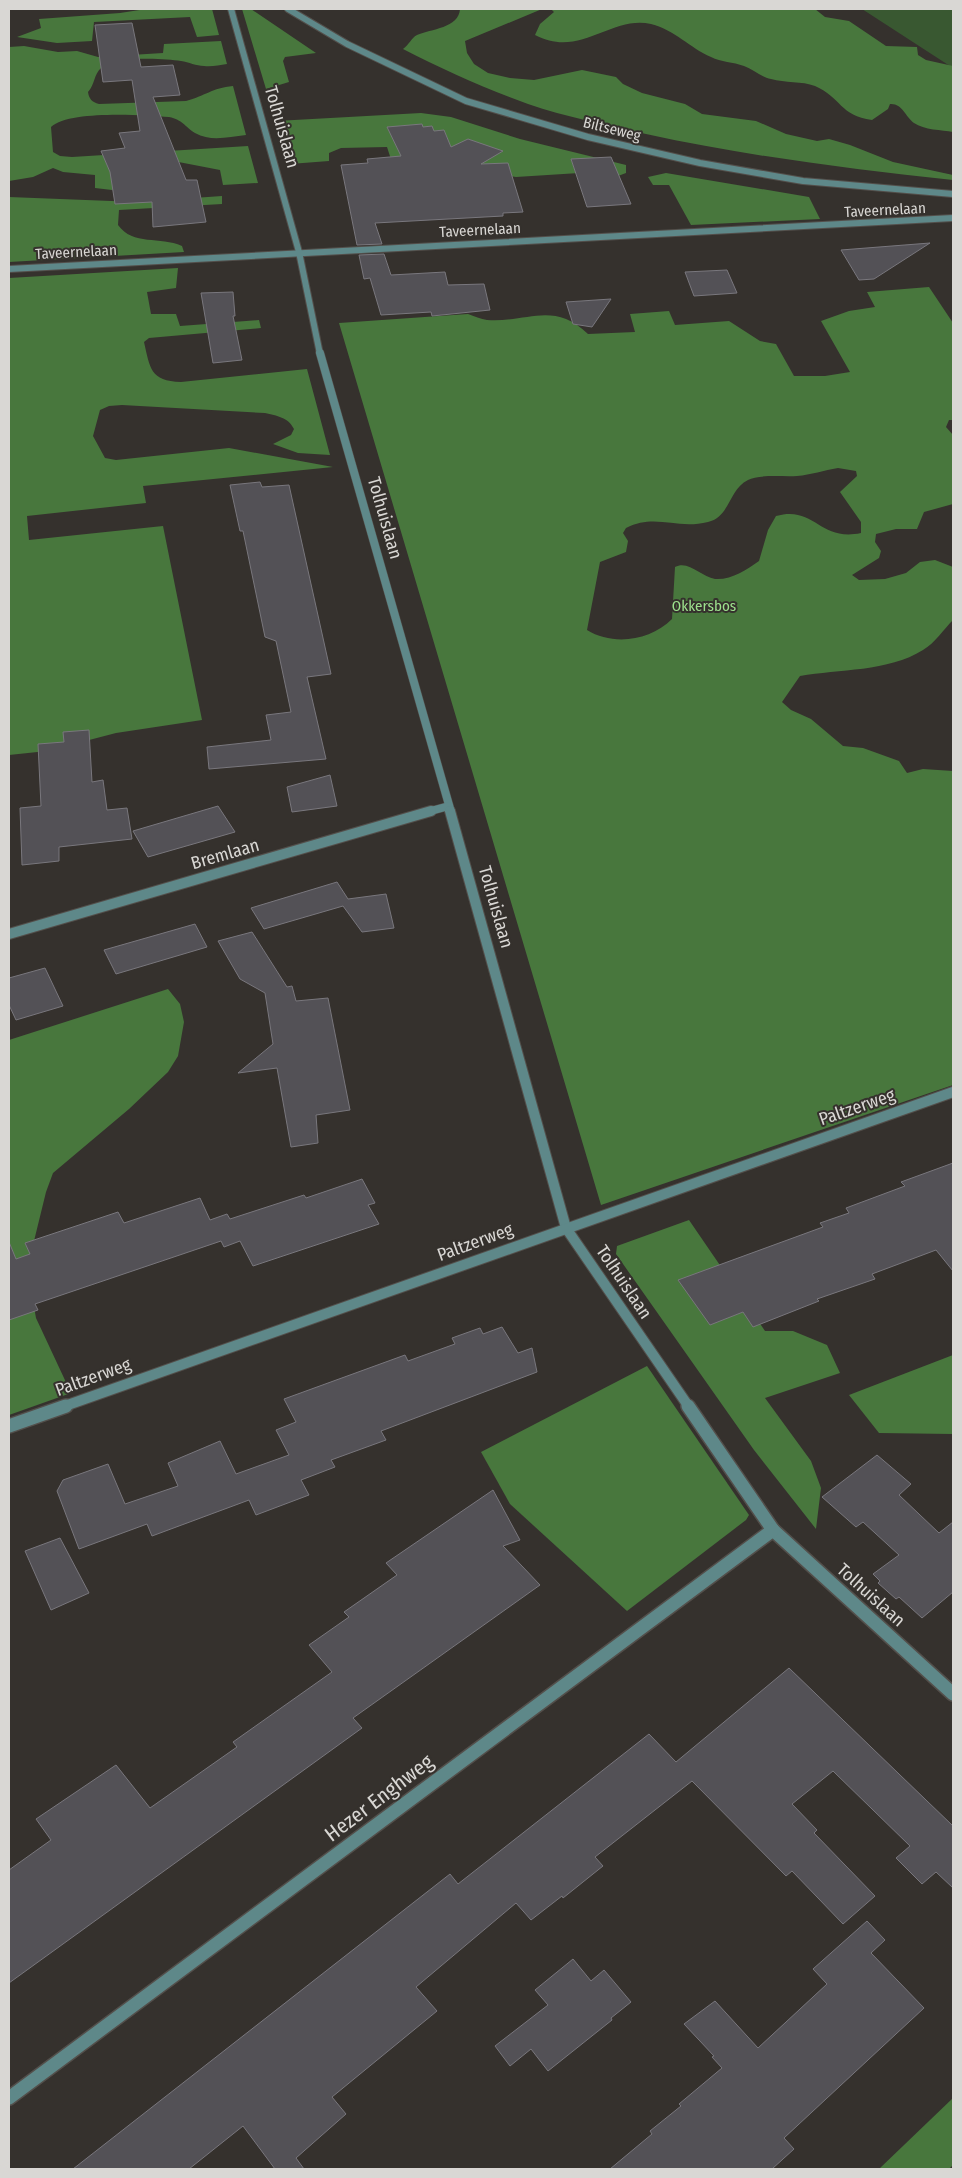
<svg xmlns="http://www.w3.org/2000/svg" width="962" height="2178" font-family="'Fira Sans Condensed',sans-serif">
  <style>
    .green { fill: #395831 }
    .forest { fill: #48773d; fill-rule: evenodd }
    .building { fill: #535156; stroke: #79777d }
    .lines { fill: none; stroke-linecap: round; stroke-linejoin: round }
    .minor-far3-casing { stroke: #534f4b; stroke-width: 8 }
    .minor-far2-casing { stroke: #534f4b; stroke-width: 9 }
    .minor-far1-casing { stroke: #534f4b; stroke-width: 12 }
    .minor-casing { stroke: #534f4b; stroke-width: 16 }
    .tertiary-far2-casing { stroke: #534f4b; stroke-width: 8 }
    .tertiary-far1-casing { stroke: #534f4b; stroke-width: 12 }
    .tertiary-casing { stroke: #534f4b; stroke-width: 16 }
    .minor-far3 { stroke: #5e8889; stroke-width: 6 }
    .minor-far2 { stroke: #5e8889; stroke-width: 8 }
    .minor-far1 { stroke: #5e8889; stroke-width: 10 }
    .minor { stroke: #5e8889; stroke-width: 13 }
    .tertiary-far2 { stroke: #5e8889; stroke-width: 6 }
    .tertiary-far1 { stroke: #5e8889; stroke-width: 10 }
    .tertiary { stroke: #5e8889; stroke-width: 13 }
    .labels { text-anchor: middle; stroke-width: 4; stroke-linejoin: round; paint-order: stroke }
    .far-street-label { font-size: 15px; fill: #d9d7d4; stroke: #35312d }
    .far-park-label { font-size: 15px; fill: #9de18d; stroke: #35312d }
    .street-label { font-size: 18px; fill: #d9d7d4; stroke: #35312d }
    .near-street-label { font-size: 21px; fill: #d9d7d4; stroke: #35312d }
  </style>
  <rect width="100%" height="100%" fill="#35312d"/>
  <path class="green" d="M862,9h91v59z"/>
  <g class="forest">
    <path d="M146,9h66l7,26 -22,2 -7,-20 -96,5 -2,19 -35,2 -40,-6 24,-9 -2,-9 81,-6z"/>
    <path d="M242,9h9l65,44 -31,4 -2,4 6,21 -23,7z"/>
    <path d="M460,9h82l-77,32 2,12 7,11 14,9 22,5 24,2 48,-10 34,7 7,7 19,9 43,11 17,10 54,7 30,13 31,7 12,-2 21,6 43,17 60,13v5c-103,-11 -206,-24 -307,-46 -39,-9 -80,-17 -118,-30 -42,-15 -84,-34 -125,-55 6,-4 8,-11 14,-14 14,-6 42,-7 43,-26z"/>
    <path d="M551,9h264l10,8 24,4 37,25 31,1 1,8 8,5 27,6v66c-11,-2 -29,-2 -39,-9 -9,-7 -12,-20 -24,-19l-2,5 -16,11c-32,-4 -31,-23 -57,-34 -13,-5 -30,-3 -44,-7 -10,-2 -18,-10 -27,-13 -11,-4 -23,-4 -33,-9 -21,-9 -36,-27 -60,-33 -40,-9 -71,35 -116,11l5,-11 14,-12z"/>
    <path d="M221,41l6,23c-8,1 -15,3 -23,2 -8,0 -15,-4 -23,-5 -18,-3 -67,-5 -80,7 -7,6 -6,16 -13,24 1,7 4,10 11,12l87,-3c19,-5 26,-13 47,-15l13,49c-18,2 -35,7 -51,-2 -11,-7 -12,-13 -26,-16 -26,-2 -100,-7 -118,10l2,25 7,4 12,1 176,-11 10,37 -35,2 -3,-15 -57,-11 -51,31 -17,-2v-13l-32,-3 -10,-4 -20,9 -24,4v-134l15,-1 34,6 19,-1 21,6 65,-4 1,-9z"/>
    <path d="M421,113l30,4 69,22 106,26v8l-8,3 -23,-4 -79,5 -19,-3 -99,7 -11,-34 -46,1 -12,5v8l-39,3 -14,-43z"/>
    <path d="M666,173l143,24 11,22 -129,6 -22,-40h-16l-5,-8z"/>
    <path d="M222,196v8l-103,6 -1,15c15,21 42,11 64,21l2,6 -175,10v-65l128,5z"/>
    <path d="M178,268l-2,20 -29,4 4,22h25l4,12 79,-6 2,8 -112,10 -5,4c6,26 6,39 37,40l126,-13 23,86 -32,-2 -25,-9 18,-9 3,-6c-6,-12 -17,-13 -29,-16l-143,-8 -13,1 -9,4 -7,26 12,22 11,2 113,-12 104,19 -190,19 3,17 -119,13 2,24 134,-14 39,194 -86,13 -69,18 -38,4v-477z"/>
    <path d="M929,287l24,36v97h-4l-3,7 7,8v69l-29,8 -7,17h-21l-20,5 -1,8 6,9 -2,7 -27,17 7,5 26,-1 21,-6 14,-11 15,-2 18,7v53c-9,9 -18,23 -30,30 -35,22 -84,19 -123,26l-18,26 9,8 20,9 32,27 20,2 36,13 8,12 16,-4 30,2v314l-352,120 -262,-882 129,-9c6,2 13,5 19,6 40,3 66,-20 101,14l47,-2 -5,-18 39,-3 6,14 54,-4 31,20 16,3 18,32h31l25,-4 -29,-51 28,-10 26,-4 -8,-15zM838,468l18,3 1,5 -17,16 21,30v11c-42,9 -46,-28 -85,-17l-8,14 -9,31c-13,9 -27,19 -44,18 -14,-2 -26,-19 -40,-12l-3,52c-22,22 -59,27 -85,11l13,-68 26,-10 2,-11 -5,-8 3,-5c30,-15 50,2 82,-6 22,-5 21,-33 40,-42 10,-6 36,-3 49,-4 14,-1 27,-6 41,-8z"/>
    <path d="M168,989l12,15 4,18 -6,34 -10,16 -39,37 -76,64 -7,19 -12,49 -5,38 7,39 35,75 -62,22v-375z"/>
    <path d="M689,1220l76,111h28l34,14 13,28 -75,25 46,63 10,27 -5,41 -62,-79 -138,-196 1,-8z"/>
    <path d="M953,1355v79l-74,-1 -30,-38z"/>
    <path d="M647,1366l102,149 -3,5 -119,91 -117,-107 -29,-52z"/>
    <path d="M953,2098v67l-4,4h-70z"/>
  </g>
  <g class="building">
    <path d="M132,23l9,44 32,-2 7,30 -27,2 33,83h11l9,42 -53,5 -1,-25 -37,2 -5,-32 -9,-21 24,-3 -6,-15 21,-2 -8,-51 -29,2 -8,-57z"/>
    <path d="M422,124l1,3 9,-1 2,5 10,-1 7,17 17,-8 35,12 -22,13 27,-1 15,49 -20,1v3l-128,7 7,21 -25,1 -16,-80 27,-2 -1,-4 34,-3 -14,-29z"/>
    <path d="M611,157l20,47 -44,3 -16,-48z"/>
    <path d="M930,243l-56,36 -15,1 -18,-30z"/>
    <path d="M384,254l7,21 54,-3 3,13 36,-1 6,26 -58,6 -1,-4 -50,3 -11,-37 -6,1 -5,-24z"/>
    <path d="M727,270l10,23 -43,3 -9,-24z"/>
    <path d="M233,292l2,24h-2l9,44 -29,3 -12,-70z"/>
    <path d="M611,299l-19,28 -19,-3 -7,-22z"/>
    <path d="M260,482l2,5 27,-2 42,189 -24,3 19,82 -117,10 -2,-22 64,-7 -5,-25 25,-3 -15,-71 -11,-4 -22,-106h-3l-10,-46z"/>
    <path d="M89,730l3,52 11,-2 4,30 20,-2 5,31 -73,8v14l-37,4 -2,-57 21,-2 -3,-62 26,-2 -1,-10z"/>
    <path d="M330,775l7,31 -45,6 -5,-25z"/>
    <path d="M218,806l17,26 -87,25 -15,-26z"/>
    <path d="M337,882l11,17 38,-5 8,34 -32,4 -19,-26 -79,23 -13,-21z"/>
    <path d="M195,924l12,23 -91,27 -12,-24z"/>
    <path d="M252,932l35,55 5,-1 4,15 32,-3 22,112 -34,5 2,28 -27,4 -14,-79 -39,5 35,-29 -8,-51 -25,-14 -22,-38z"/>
    <path d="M45,968l18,38 -47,14 -7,-15v-27z"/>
    <path d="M953,1163v108l-17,-21 -64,24 3,5 -58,20 2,2 -66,26 -10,-15 -33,13 -32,-45 145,-53 -3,-4 29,-10 -3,-5 59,-22 -4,-4z"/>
    <path d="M362,1179l13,24 -7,2 11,19 -126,42 -13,-25 -16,6 -3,-6 -186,63 3,6 -29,10v-78l7,17 14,-5 -5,-11 93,-31 6,11 76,-25 10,22 17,-6 3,5 74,-24 2,3z"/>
    <path d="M502,1327l16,26 14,-5 5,24 -156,59 5,9 -55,20 4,7 -34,13 8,15 -53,20 -7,-15 -97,36 -5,-12 -68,25 -22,-58 6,-11 45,-16 17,40 53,-18 -10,-23 52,-22 16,33 53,-19 -13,-25 20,-8 -12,-23 121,-44 3,6 47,-17 -3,-6 28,-10 3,6z"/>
    <path d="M877,1455l34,29 -12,11 40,38 14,-11v70l-31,26 -23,-21 -3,2 -18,-16 2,-2 -7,-7 26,-19 -36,-33 -7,5 -34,-30z"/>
    <path d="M493,1490l27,50 -17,6 37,39 -187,133 9,10 -353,255v-113l42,-30 -15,-21 80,-54 34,43 87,-61 -4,-5 99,-70 -23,-27 40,-28 -5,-5 53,-37 -11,-12z"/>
    <path d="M60,1538l29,55 -38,17 -26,-59z"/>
    <path d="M789,1668l164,158v62l-17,-16 -14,12 -26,-26 14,-12 -77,-75 -41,33 25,26 -3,3 61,63 -32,28 -51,-53 -6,5 -94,-95 -97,76 8,9 -40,32 -1,-2 -31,24 -15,-17 -100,84 21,24 -105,86 14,17 -50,44 8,11h-29l-32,-43 -54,43h-116l377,-295 8,10 191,-150 27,28z"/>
    <path d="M867,1921l18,19 -14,13 53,55 -140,130 10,11 -22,20h-162l42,-35 -2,-3 31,-25 -2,-2 43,-36 -10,-11 2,-1 -30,-32 31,-23 43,47 69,-64 -14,-15z"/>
    <path d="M573,1959l18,22 13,-11 27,32 -20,16 1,2 -64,51 -17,-22 -21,17 -15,-20 53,-41 -13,-15z"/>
  </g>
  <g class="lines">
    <g class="minor-far3-casing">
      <g id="minor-far3">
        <path d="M231,9l68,243 21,102"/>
        <path d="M9,269l944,-51"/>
      </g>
    </g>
    <g class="minor-far2-casing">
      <g id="minor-far2">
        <path d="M320,353l131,459"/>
        <path d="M427,812l22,-6"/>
      </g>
    </g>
    <g class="minor-far1-casing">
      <g id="minor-far1">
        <path d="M450,811l116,417 123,179"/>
        <path d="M9,934l422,-123"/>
      </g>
    </g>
    <g class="minor-casing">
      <g id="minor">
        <path d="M688,1406l85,124 180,164"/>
        <path d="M9,2098l764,-568"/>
      </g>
    </g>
    <g class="tertiary-far2-casing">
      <path id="tertiary-far2" d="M288,9l59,35 119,57 122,36 112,26 103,18 150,13"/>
    </g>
    <g class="tertiary-far1-casing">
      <path id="tertiary-far1" d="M62,1407l891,-315"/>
    </g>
    <g class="tertiary-casing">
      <path id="tertiary" d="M9,1426l57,-20"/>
    </g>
    <use href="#minor-far3" class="minor-far3"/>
    <use href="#minor-far2" class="minor-far2"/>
    <use href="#minor-far1" class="minor-far1"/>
    <use href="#minor" class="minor"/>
    <use href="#tertiary-far2" class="tertiary-far2"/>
    <use href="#tertiary-far1" class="tertiary-far1"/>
    <use href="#tertiary" class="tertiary"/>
  </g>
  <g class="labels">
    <g class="far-street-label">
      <text transform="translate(612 129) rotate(14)" y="5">Biltseweg</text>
      <text transform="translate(885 210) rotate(-3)" y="5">Taveernelaan</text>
      <text transform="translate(480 230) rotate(-3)" y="5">Taveernelaan</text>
      <text transform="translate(76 252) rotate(-3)" y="5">Taveernelaan</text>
    </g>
    <g class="far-park-label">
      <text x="704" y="611">Okkersbos</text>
    </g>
    <g class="street-label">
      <text transform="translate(282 127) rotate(74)" y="6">Tolhuislaan</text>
      <text transform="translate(385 518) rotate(74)" y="6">Tolhuislaan</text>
      <text transform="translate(225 854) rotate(-16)" y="6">Bremlaan</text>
      <text transform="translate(496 907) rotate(74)" y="6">Tolhuislaan</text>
      <text transform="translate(857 1107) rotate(-19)" y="6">Paltzerweg</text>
      <text transform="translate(475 1242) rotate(-20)" y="6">Paltzerweg</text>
      <text transform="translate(624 1282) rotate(56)" y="6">Tolhuislaan</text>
      <text transform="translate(93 1377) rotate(-20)" y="6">Paltzerweg</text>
      <text transform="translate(871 1595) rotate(42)" y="6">Tolhuislaan</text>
    </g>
    <g class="near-street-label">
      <text transform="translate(379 1798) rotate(-37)" y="7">Hezer Enghweg</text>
    </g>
  </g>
  <rect width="962" height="2178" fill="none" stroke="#d9d7d4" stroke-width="20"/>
</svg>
